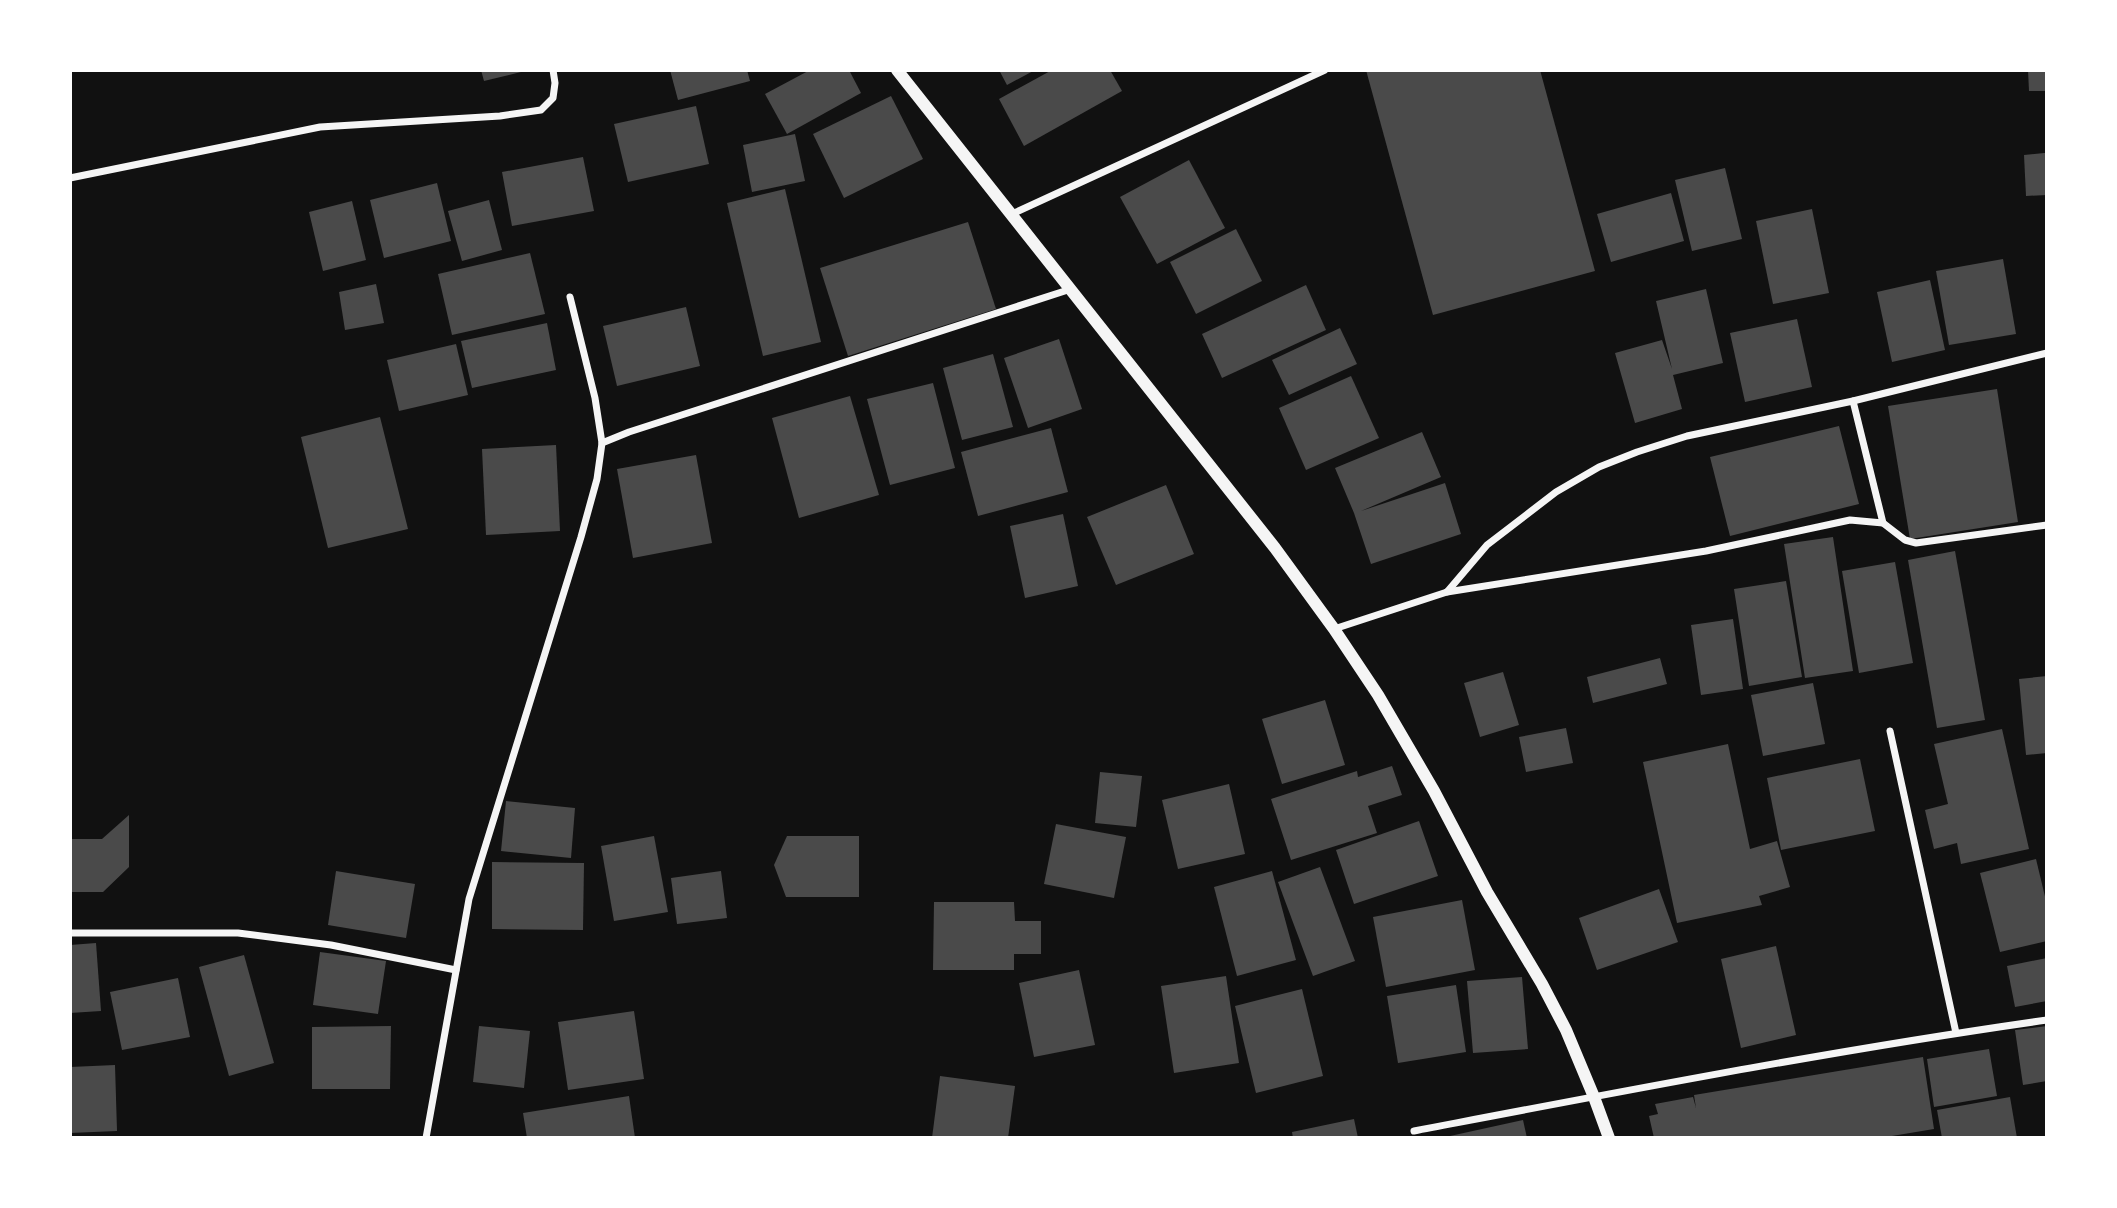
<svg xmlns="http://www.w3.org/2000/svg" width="2117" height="1208" font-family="Figtree,sans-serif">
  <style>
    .building { fill: #4a4a4a }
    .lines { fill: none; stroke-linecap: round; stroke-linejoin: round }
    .minor { stroke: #f5f5f5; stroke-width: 7 }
    .tertiary { stroke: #f5f5f5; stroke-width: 12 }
  </style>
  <rect width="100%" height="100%" fill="#111"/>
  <g class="building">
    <path d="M481,70h44v1l-41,10z"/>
    <path d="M670,70h77l3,11 -72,19z"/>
    <path d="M810,70h39l12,23 -74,41 -22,-40z"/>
    <path d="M999,70h36l-28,15z"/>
    <path d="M1052,70h58l12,21 -98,55 -25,-47z"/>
    <path d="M1366,70h174l55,201 -162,44z"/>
    <path d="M2028,70h19v21h-18z"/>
    <path d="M891,96l32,63 -79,39 -31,-64z"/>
    <path d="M696,106l13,58 -81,18 -14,-58z"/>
    <path d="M795,134l10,47 -53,11 -9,-47z"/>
    <path d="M2044,153h3v42l-21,1 -2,-41z"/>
    <path d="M583,157l11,54 -82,15 -10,-54z"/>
    <path d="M1189,160l36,68 -68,36 -37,-67z"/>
    <path d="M1725,168l17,71 -50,12 -17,-71z"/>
    <path d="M437,183l14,58 -67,17 -14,-58z"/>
    <path d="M785,189l36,153 -58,14 -36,-153z"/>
    <path d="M1671,193l13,48 -73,21 -14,-48z"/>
    <path d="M489,200l13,50 -40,11 -14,-50z"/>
    <path d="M352,201l14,59 -43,11 -14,-59z"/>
    <path d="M1812,209l17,84 -56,11 -17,-83z"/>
    <path d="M968,222l28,87 -148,47 -28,-88z"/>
    <path d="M1236,229l26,52 -66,33 -26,-52z"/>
    <path d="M530,253l15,61 -93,21 -14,-61z"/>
    <path d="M2003,259l13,75 -67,11 -13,-74z"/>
    <path d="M1930,280l15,70 -53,12 -15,-70z"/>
    <path d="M376,284l8,39 -39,7 -6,-38z"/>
    <path d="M1306,285l20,45 -104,48 -20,-44z"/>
    <path d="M1706,289l17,74 -50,12 9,34 -47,14 -20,-70 47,-13 10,29 -16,-68z"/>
    <path d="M686,307l14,59 -83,20 -14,-60z"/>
    <path d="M1797,319l15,68 -67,15 -15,-69z"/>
    <path d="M547,323l9,47 -84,18 -11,-47z"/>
    <path d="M1340,328l17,36 -68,31 -17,-35z"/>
    <path d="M1059,339l23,70 -54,19 -24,-70z"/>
    <path d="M456,344l12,51 -69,16 -12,-51z"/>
    <path d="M993,354l20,73 -51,13 -19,-72z"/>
    <path d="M1351,376l28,62 -73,32 -27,-62z"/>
    <path d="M933,383l22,85 -65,17 -23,-86z"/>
    <path d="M1997,389l21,133 -108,17 -22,-133z"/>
    <path d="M850,396l29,99 -80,23 -27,-100z"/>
    <path d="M380,417l28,112 -80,19 -27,-111z"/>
    <path d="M1839,426l20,78 -129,32 -20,-79z"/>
    <path d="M1051,428l17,64 -90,24 -17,-64z"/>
    <path d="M1422,432l19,45 -80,34 84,-28 16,51 -90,30 -17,-51 -19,-45z"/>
    <path d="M556,445l4,86 -74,4 -4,-86z"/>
    <path d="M696,455l16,88 -79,15 -16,-89z"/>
    <path d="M1166,485l28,69 -78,31 -29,-68z"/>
    <path d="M1063,514l15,72 -53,12 -15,-72z"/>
    <path d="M1833,537l20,134 -48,7 -21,-134z"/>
    <path d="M1955,551l30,169 -48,8 -29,-168z"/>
    <path d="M1895,562l18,101 -54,10 -17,-102z"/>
    <path d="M1786,581l16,96 -53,9 -15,-97z"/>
    <path d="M1733,619l10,70 -42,6 -10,-70z"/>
    <path d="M1660,658l7,26 -74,19 -6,-26z"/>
    <path d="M1503,672l16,53 -39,12 -16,-54z"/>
    <path d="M2047,676v77l-21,2 -7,-76z"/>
    <path d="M1813,683l12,61 -62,12 -12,-61z"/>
    <path d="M1325,700l20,65 -63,19 -20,-65z"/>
    <path d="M1566,728l7,35 -47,9 -7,-35z"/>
    <path d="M2002,729l27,120 -68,15 -4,-21 -23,6 -9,-39 23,-6 -14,-60z"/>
    <path d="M1728,744l22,105 27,-8 13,46 -31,9 3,9 -85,18 -34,-161z"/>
    <path d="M1860,759l15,72 -94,19 -14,-72z"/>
    <path d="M1392,766l10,29 -34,11 9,27 -86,27 -20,-61 86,-28 1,6z"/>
    <path d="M1100,772l42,4 -6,51 -41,-4z"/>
    <path d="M1229,784l16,70 -67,15 -16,-69z"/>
    <path d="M506,801l69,7 -4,50 -70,-7z"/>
    <path d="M129,815v52l-26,25h-33v-53h32z"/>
    <path d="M1419,821l19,55 -84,28 -18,-54z"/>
    <path d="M1056,824l70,13 -12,61 -70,-14z"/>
    <path d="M654,836l14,76 -54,9 -13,-75z"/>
    <path d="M787,836h72v61h-73l-12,-32z"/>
    <path d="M2036,859l11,46v36l-47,11 -20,-79z"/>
    <path d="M492,862l92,1 -1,67 -91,-1z"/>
    <path d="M1320,867l35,94 -42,15 -35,-94z"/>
    <path d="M336,871l79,13 -9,54 -78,-13z"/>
    <path d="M721,871l6,47 -50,6 -6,-46z"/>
    <path d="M1272,871l24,89 -59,16 -23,-89z"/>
    <path d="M1659,889l19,53 -81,28 -18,-52z"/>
    <path d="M1462,900l13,70 -89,17 -13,-70z"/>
    <path d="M934,902h80l1,19h26v33h-27v16h-81z"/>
    <path d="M96,943l5,68 -31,2v-68z"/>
    <path d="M1776,946l20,89 -55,13 -20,-89z"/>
    <path d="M320,952l66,9 -8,53 -65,-9z"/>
    <path d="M244,955l30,108 -45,13 -30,-109z"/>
    <path d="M2047,958v43l-32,6 -8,-41z"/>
    <path d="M1079,970l16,75 -61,12 -15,-74z"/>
    <path d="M1226,976l13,87 -65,10 -13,-87z"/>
    <path d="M1522,977l6,72 -55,4 -6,-72z"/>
    <path d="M178,978l12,59 -68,13 -12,-58z"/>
    <path d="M1456,985l10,67 -68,11 -11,-67z"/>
    <path d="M1302,989l21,87 -67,17 -21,-87z"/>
    <path d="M634,1011l10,68 -76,11 -10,-68z"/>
    <path d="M391,1026l-1,63h-78v-62z"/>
    <path d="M479,1026l51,5 -6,57 -51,-6z"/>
    <path d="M2047,1026v55l-24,4 -8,-55z"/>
    <path d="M1989,1049l8,47 -63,11 -7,-48z"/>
    <path d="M1923,1057l11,72 -54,9h-226l-5,-22 9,-2 -3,-10 38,-7 3,11 -2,-13z"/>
    <path d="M115,1065l2,66 -47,2v-66z"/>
    <path d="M940,1076l75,10 -7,52h-76z"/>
    <path d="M629,1096l6,42h-108l-4,-25z"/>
    <path d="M2010,1097l7,41h-75l-5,-28z"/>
    <path d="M1354,1119l4,19h-65l-1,-6z"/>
    <path d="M1523,1120l4,18h-77v-2z"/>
  </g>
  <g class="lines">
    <g class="minor">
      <path d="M70,178l250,-51 180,-11 41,-6 12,-12 2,-15 -2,-13"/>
      <path d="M1012,214l313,-144"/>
      <path d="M570,297l25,101 7,45"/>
      <path d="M1853,401l30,122"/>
      <path d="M1447,592l259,-41 144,-31 33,3 22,17 11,3 131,-18"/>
      <path d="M1334,629l113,-37 40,-47 69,-53 43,-25 38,-15 50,-16 166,-35 194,-48"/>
      <path d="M1890,731l66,302"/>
      <path d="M70,933h168l93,12 125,25"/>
      <path d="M1414,1131c210,-40 421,-81 633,-111"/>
      <path d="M426,1138l43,-239 112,-362 16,-58 5,-36 27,-11 442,-143"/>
    </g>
    <path class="tertiary" d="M897,70l378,478 59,81 44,66 56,96 53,101 55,92 24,46 28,67 15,41"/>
  </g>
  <rect width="2117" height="1208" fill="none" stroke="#ffffff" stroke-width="144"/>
</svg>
